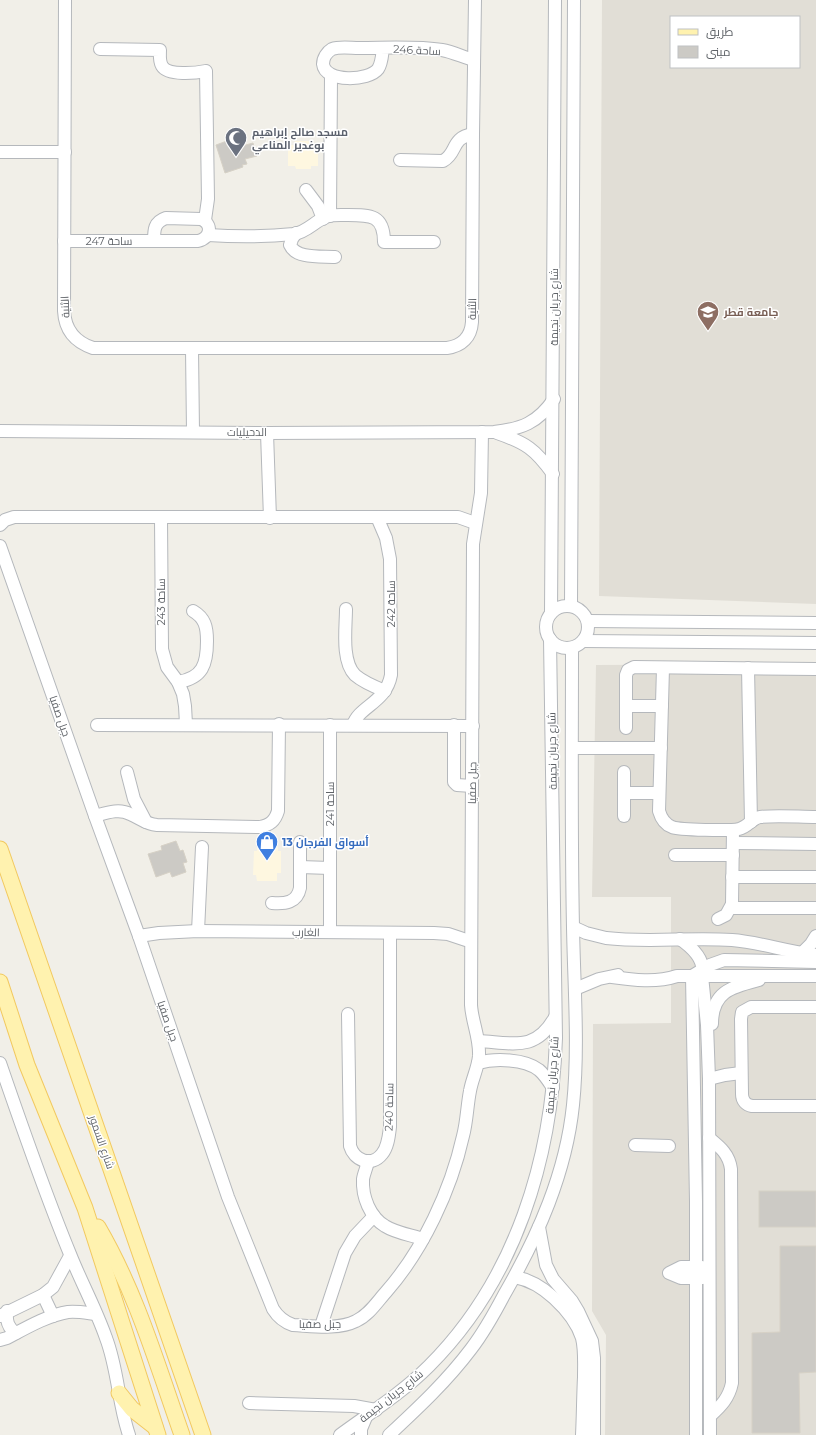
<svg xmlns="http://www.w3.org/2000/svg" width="816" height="1435" font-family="Montserrat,Cairo,sans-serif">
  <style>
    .commercial { fill: #fef7e0 }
    .education { fill: #e1ded6; fill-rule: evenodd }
    .building { fill: #cccac5; stroke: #d6d1c6 }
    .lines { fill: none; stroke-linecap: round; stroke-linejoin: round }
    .minor-casing { stroke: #b5b8bc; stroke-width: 14 }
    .major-casing { stroke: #f2c960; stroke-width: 17 }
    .minor { stroke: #fff; stroke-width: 12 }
    .major { stroke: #fff2af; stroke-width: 15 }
    .labels { text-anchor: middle; stroke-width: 3; stroke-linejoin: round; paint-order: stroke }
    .street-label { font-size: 11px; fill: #5f6368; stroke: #fff }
    .worship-label { font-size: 11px; font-weight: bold; fill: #5b616d; stroke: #fff; text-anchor: start }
    .education-label { font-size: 11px; font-weight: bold; fill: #785e54; stroke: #fff; text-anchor: start }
    .shop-label { font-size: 11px; font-weight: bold; fill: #366cbe; stroke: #fff; text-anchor: start }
  </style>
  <rect width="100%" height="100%" fill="#f1efe8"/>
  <g class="commercial">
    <path d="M295,141h16v4h7v21h-7v3h-15l-1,-3h-7v-21h7z"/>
    <path d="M257,845h21v6h3v22h-4v8h-20l-1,-6h-3l1,-24h3z"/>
  </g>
  <g class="education">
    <path d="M602,0h214v604l-217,-8zM671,17h128v50h-128z"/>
    <path d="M816,664v771h-211l1,-100 -14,-24 1,-287 78,-1v-126h-79l4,-232z"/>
  </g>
  <g class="building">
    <path d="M235,138l2,5 3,-1 2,4 11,-3 4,13 -12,3 2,5 -5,1 1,2 -18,6 -9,-28z"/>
    <path d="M176,841l4,10 3,-1 4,12 -4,1 3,9 -14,5 -2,-5 -14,5 -8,-23 14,-4 -1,-4z"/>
    <rect x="759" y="1191" width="57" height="36"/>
    <path d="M780,1246h36v126l-17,1 1,60h-48v-100l28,-1z"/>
  </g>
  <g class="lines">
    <g class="minor-casing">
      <g id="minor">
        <path d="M65,0l-1,311c1,19 11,31 29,37h354c15,-2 24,-11 25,-26l1,-188 2,-134"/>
        <path d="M383,48c-1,7 -1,15 -5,21 -9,12 -53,14 -55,-5 0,-6 4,-12 9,-15 8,-3 19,-1 27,-1 27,0 57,-2 83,2 11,2 21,7 32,10"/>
        <path d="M100,49l60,1c0,5 -1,11 2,16 6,10 34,7 44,5l2,128 -3,21"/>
        <path d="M0,152h65"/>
        <path d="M400,160l43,1c15,-8 7,-23 30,-27"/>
        <path d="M306,190l12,16 5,13"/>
        <path d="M330,216l1,-140"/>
        <path d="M296,233l-4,6 -2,6c6,14 31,11 45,12"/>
        <path d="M208,235c29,2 57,2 86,-1 13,-2 21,-13 32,-17 6,-3 15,-2 22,-2 23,0 36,0 36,27h50"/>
        <path d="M64,241h134c13,-3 15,-17 3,-22l-35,-1c-12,4 -12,12 -12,23"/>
        <path d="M192,349l1,83"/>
        <path d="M0,431l267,2 227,-1c27,-3 44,-9 60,-33"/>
        <path d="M267,433l3,85"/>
        <path d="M497,433c29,10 38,16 56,41"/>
        <path d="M161,518l1,131 5,18 11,15 5,12 2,12 1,18"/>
        <path d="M0,525l5,-5 9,-3h444l17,6"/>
        <path d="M0,546l95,270 44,120 89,261 45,112c5,8 11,13 20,16 20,1 45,5 63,-4 13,-6 21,-19 30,-29 37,-42 65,-102 77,-156 4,-15 4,-30 7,-45 2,-12 8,-23 9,-35 1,-18 -7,-34 -8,-51l2,-461 8,-51 1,-61"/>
        <circle cx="567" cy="627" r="21"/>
        <path d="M571,606l3,-606"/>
        <path d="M346,609c0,18 -5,52 9,66 8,7 20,12 30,16"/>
        <path d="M551,613l4,-613"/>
        <path d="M588,621l228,2"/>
        <path d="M583,641l233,2"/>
        <path d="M663,668l-4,143c2,7 5,13 13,16 7,3 59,4 67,2 9,-2 13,-11 21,-12 17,-2 39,0 56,0"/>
        <path d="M748,668l3,154"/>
        <path d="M178,682c25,-4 29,-18 29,-41 0,-14 -2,-23 -14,-30"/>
        <path d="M626,706h36"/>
        <path d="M97,725l376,1"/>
        <path d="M353,725c6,-19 33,-22 38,-50l-1,-116 -4,-21 -9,-21"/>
        <path d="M454,725v57l3,3 15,1"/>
        <path d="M626,728v-53l2,-5 6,-3 182,2"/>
        <path d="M572,748h89"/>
        <path d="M127,772l7,27 12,23"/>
        <path d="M624,772v44"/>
        <path d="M624,793h35"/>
        <path d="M95,816c11,-3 24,-8 35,-2 10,4 15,10 27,11l103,2c10,-2 15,-6 18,-16l1,-87"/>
        <path d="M733,843l83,1"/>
        <path d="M675,855h58"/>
        <path d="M300,867l30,1"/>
        <path d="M732,877h84"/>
        <path d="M272,903c13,1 25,0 28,-15v-46"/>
        <path d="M731,908h85"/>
        <path d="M718,919l8,-4 6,-11 1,-74"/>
        <path d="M573,927l13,6 20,5c42,5 84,-1 126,2 28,2 55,12 84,15"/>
        <path d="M198,931l4,-84"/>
        <path d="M330,932v-207"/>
        <path d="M139,936l20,-3 39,-2 236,2 14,1 18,6h5"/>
        <path d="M680,939c13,9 26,21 22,37l5,49 2,54 1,356"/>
        <path d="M802,953l9,-9 5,-8"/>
        <path d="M612,977c21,3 44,6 65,-1h139"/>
        <path d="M575,989l24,-10 19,-4"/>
        <path d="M816,1007h-65l-9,5 -1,7 1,75c0,7 4,11 10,12h64"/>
        <path d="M348,1014l2,132c4,14 21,22 32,8 6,-7 7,-19 8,-27v-194"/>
        <path d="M712,1024c0,-33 20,-37 47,-44"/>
        <path d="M479,1041c34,2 57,11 76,-24"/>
        <path d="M0,1063c22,64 44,128 70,191 11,28 26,55 36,84 12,31 12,65 23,97"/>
        <path d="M478,1063c17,-5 47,-4 61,7 6,5 10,12 14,18"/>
        <path d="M709,1079l16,-4 16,-2"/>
        <path d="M709,1138c11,9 20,16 22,31l1,214c-3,15 -11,23 -22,33"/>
        <path d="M635,1145l34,1"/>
        <path d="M368,1161c-1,6 -4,12 -5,18 -1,18 7,38 22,47 11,7 26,9 38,13"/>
        <path d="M539,1227l7,38 7,14 19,22 6,10 14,30 2,17v77"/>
        <path d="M702,1267h-21l-12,6 12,5h22"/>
        <path d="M515,1277c16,3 27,10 39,21 12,11 23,24 28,40 3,12 2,26 2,39 -1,19 -1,39 -2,58"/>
        <path d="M43,1295l10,21"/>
        <path d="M7,1311c-1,10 1,17 9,22"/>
        <path d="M0,1316l43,-21 10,-8 17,-31"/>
        <path d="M321,1326l24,-73 10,-17 19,-20"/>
        <path d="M0,1340l7,-2c17,-9 41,-23 61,-26 9,-1 19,1 28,2"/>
        <path d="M249,1403l105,3 22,4"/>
        <path d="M340,1435c30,-22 62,-42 89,-69 87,-87 123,-207 127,-328l-6,-399"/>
        <path d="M361,1435v-6l5,-12"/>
        <path d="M389,1435c29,-27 58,-54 82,-86 13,-17 23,-35 33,-54 34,-59 62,-122 69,-190 6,-58 1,-119 0,-178 -2,-93 -1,-186 -1,-279"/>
        <path d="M696,1435v-234l-4,-225 18,-11 14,-5 92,2"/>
      </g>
    </g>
    <g class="major-casing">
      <g id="major">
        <path d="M0,849l203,586"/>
        <path d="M0,982l27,83 58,143 73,227"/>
        <path d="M98,1227c38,65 59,137 84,208"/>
        <path d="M119,1393l13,16 23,18"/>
      </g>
    </g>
    <use href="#minor" class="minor"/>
    <use href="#major" class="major"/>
  </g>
  <defs>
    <g id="mosque-pin" transform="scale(1.15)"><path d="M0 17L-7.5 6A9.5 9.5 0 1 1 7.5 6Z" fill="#6b7280" stroke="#fff"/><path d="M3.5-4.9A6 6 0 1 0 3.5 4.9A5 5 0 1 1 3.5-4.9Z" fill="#fff"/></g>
    <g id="university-pin" transform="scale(1.15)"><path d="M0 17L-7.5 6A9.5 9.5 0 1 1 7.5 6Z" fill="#8d6e63" stroke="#fff"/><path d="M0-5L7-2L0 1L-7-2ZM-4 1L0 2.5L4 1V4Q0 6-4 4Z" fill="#fff"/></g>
    <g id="shop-pin" transform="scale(1.15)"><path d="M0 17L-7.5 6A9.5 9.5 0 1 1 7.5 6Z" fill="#3f7fe0" stroke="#fff"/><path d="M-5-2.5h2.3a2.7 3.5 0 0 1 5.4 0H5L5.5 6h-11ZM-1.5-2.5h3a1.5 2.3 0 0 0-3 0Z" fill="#fff"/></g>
  </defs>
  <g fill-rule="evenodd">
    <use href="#mosque-pin" x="236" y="138"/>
    <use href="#university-pin" x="708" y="312"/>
    <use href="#shop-pin" x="267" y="842"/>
  </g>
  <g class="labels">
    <g class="street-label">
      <text transform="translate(417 50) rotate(3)" y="4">ساحة 246</text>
      <text x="109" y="245">ساحة 247</text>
      <text transform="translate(65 307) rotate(-93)" y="4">الثنية</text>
      <text transform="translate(554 307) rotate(-90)" y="4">شارع جريان نجيمة</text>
      <text transform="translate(472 309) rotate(-89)" y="4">الثنية</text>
      <text x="247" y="436">الدحيليات</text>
      <text transform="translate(161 602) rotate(-90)" y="4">ساحة 243</text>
      <text transform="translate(391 604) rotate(-90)" y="4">ساحة 242</text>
      <text transform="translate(60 716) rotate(71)" y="4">جبل صفيا</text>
      <text transform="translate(552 751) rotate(-91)" y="4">شارع جريان نجيمة</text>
      <text transform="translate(472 783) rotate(-89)" y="4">جبل صفيا</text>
      <text transform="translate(330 804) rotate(-90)" y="4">ساحة 241</text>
      <text transform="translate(306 932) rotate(1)" y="4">الغارب</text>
      <text transform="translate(168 1021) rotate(71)" y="4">جبل صفيا</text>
      <text transform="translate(552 1075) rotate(-86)" y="4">شارع جريان نجيمة</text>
      <text transform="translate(389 1107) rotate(-89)" y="4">ساحة 240</text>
      <text transform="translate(102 1142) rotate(71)" y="4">شارع السمور</text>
      <text x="320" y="1328">جبل صفيا</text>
      <text transform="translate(391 1396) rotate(-38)" y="4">شارع جريان نجيمة</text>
    </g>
    <g class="worship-label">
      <text x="252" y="136">مسجد صالح إبراهيم<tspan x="252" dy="13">بوغدير المناعي</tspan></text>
    </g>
    <g class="education-label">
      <text x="724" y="316">جامعة قطر</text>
    </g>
    <g class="shop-label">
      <text x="282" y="846">أسواق الفرجان 13</text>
    </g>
  </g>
  <rect x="670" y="16" width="130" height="52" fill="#ffffff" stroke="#bfc1c3"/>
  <rect x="678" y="29" width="20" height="6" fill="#fff2af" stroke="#bfc1c3"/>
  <text x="706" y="36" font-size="12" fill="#5f6368">طريق</text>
  <rect x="678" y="46" width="20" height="12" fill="#cccac5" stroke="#bfc1c3"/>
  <text x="706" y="56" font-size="12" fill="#5f6368">مبنى</text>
</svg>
